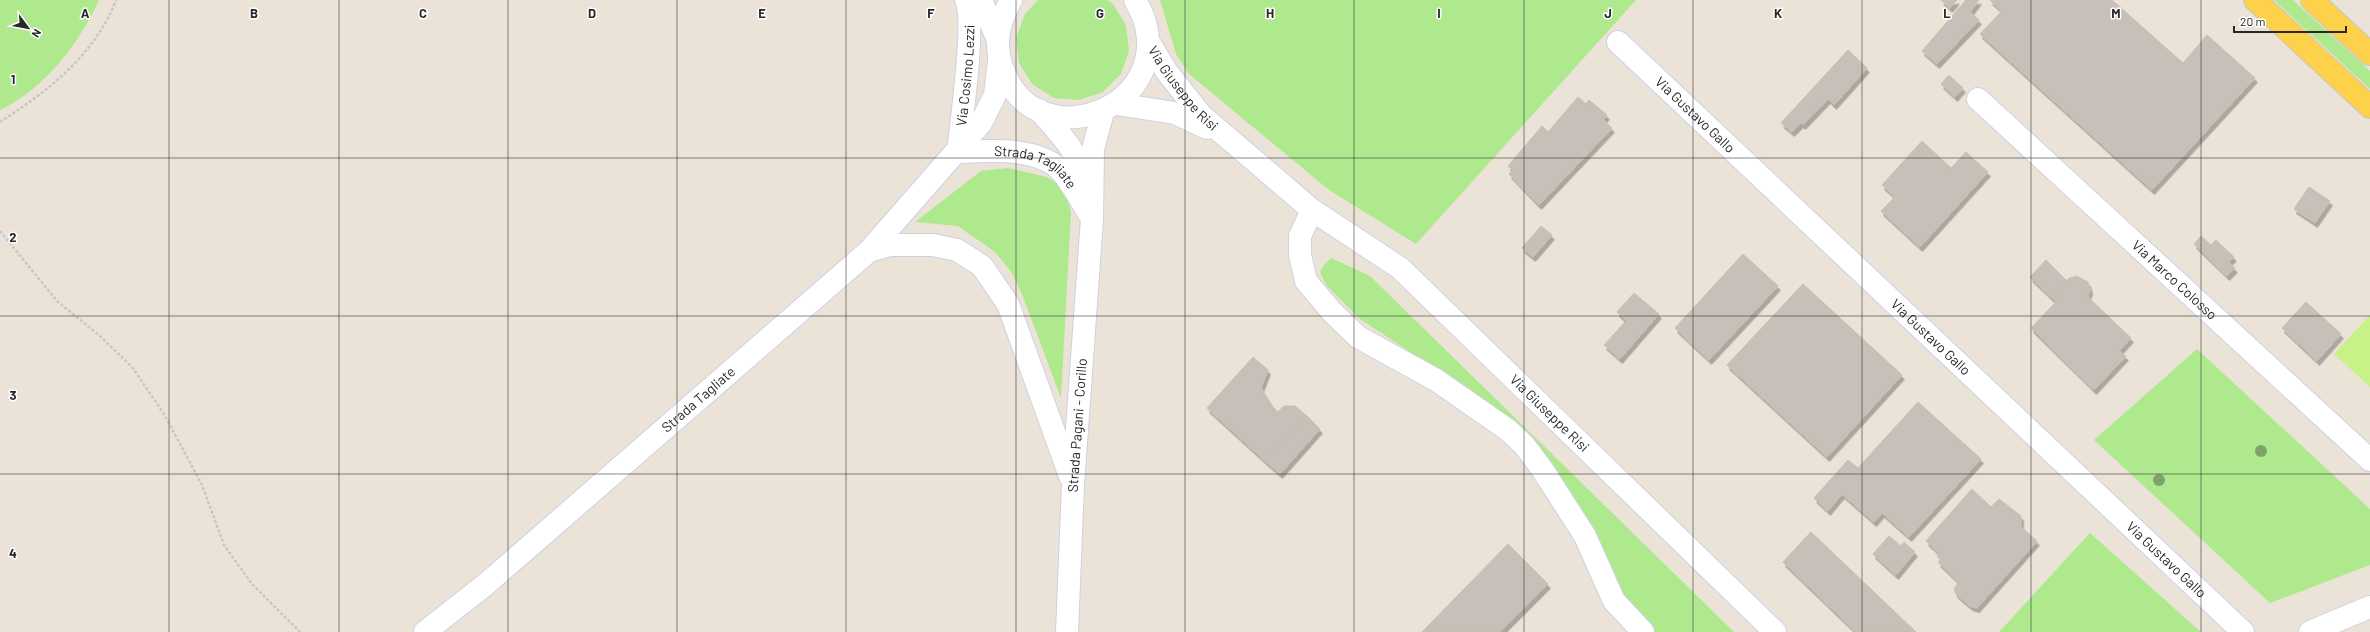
<svg xmlns="http://www.w3.org/2000/svg" width="2370" height="632" font-family="Barlow,sans-serif">
  <style>
    .green { fill: #aee98e }
    .pitch { fill: #c7f288 }
    .building { fill: #c7c0b8; stroke: #c7bfb1; filter: url(#shadow) }
    .lines { fill: none; stroke-linecap: round; stroke-linejoin: round }
    .minor-casing { stroke: #cdd1e3; stroke-width: 24 }
    .major-casing { stroke: #c7c7c7; stroke-width: 24 }
    .path { stroke: #c7c7c7; stroke-width: 2.5; stroke-dasharray: 3 2; stroke-linecap: butt }
    .minor { stroke: #fff; stroke-width: 22 }
    .major { stroke: #fed14b; stroke-width: 22 }
    .tree { fill: #7fa16b }
    .grid { fill: none; stroke: #282828; stroke-width: 1; stroke-opacity: 0.55 }
    .labels { text-anchor: middle; stroke-width: 3; stroke-linejoin: round; paint-order: stroke }
    .street-label { font-size: 14px; fill: #282828; stroke: #fff }
    .grid-label { font-size: 13px; text-anchor: middle; font-weight: bold; fill: #282828; stroke: #fff; stroke-width: 3; stroke-linejoin: round; paint-order: stroke }
  </style>
  <defs>
    <filter id="shadow"><feDropShadow dx="2.5" dy="4.5" stdDeviation="0" flood-color="#0004"/></filter>
  </defs>
  <rect width="100%" height="100%" fill="#ece3d8"/>
  <g class="green">
    <path d="M0,0h99c-20,44 -55,89 -99,110z"/>
    <path d="M1038,0h69l6,4 13,21 3,26 -8,23 -18,18 -24,8 -25,-2 -22,-14 -13,-21 -3,-25 9,-24z"/>
    <path d="M1160,0h476l-220,244 -87,-54 -140,-116 -13,-20z"/>
    <path d="M2274,0h19l77,71v18z"/>
    <path d="M1008,168l39,9 17,11 7,24 -10,186 -39,-104 -10,-21 -17,-21 -37,-26 -43,-4 66,-51z"/>
    <path d="M1331,258l39,18 364,356h-82l-19,-21 -13,-21 -17,-38 -35,-62 -31,-41 -57,-51 -120,-79 -34,-34 -6,-13 3,-6z"/>
    <path d="M2197,349l173,160v56l-100,38 -176,-163z"/>
    <path d="M2090,533l111,99h-202z"/>
  </g>
  <path class="pitch" d="M2370,315v72l-36,-33z"/>
  <g class="building">
    <path d="M1941,0h16l-7,8z"/>
    <path d="M1966,0h13l-9,12 9,8 -42,44 -15,-13z"/>
    <path d="M1990,0h122l71,63 24,-28 48,43 -103,112 -172,-156 22,-23z"/>
    <path d="M1848,50l19,18 -33,37 -6,-6 -25,26 -2,-2 -9,9 -11,-9z"/>
    <path d="M1949,75l14,13 -8,9 -14,-13z"/>
    <path d="M1578,97l8,7 3,-4 18,15 -4,5 9,8 -73,77 -30,-31 4,-3 -5,-5 34,-40 6,6z"/>
    <path d="M1922,141l29,27 15,-16 22,20 -68,75 -39,-36 14,-14 -13,-12z"/>
    <path d="M2309,187l21,14 -15,22 -21,-14z"/>
    <path d="M1541,226l11,9 -19,22 -11,-9z"/>
    <path d="M2201,236l10,9 5,-5 18,17 -6,5 7,6 -8,8 -33,-32z"/>
    <path d="M1743,254l35,32 -69,74 -34,-32z"/>
    <path d="M2046,260l21,21 -16,16 -21,-20z"/>
    <path d="M2076,276l12,6 2,8 -2,7 43,41 -12,13 7,5 -32,34 -63,-62 25,-26 -5,-5 17,-18z"/>
    <path d="M1803,284l99,91 -75,82 -100,-92z"/>
    <path d="M1634,293l25,21 -39,45 -16,-14 22,-24 -9,-9z"/>
    <path d="M2306,302l35,32 -24,27 -35,-33z"/>
    <path d="M1253,357l15,13 -7,18 11,18 6,6 6,-6h11l12,10 -42,45 -58,-53z"/>
    <path d="M1918,402l63,57 -72,78 -27,-24 -8,9 -32,-28 -14,17 -14,-13 34,-38 10,8z"/>
    <path d="M1307,416l13,13 -40,45 -15,-13z"/>
    <path d="M1972,489l19,18 8,-8 22,17v11l16,14 -60,67 -7,-2 -14,-12 -2,-5 5,-7 -21,-20 3,-2 -4,-4 2,-3 -13,-12z"/>
    <path d="M1811,532l105,100h-60l-73,-70z"/>
    <path d="M1889,536l12,10 3,-4 11,10 -19,23 -23,-21z"/>
    <path d="M1508,544l40,40 -48,48h-78z"/>
  </g>
  <g class="lines">
    <g class="minor-casing">
      <g id="minor">
        <path d="M981,0l16,38"/>
        <path d="M1011,0c-13,24 -18,46 -7,72 34,87 169,37 140,-53 -2,-6 -6,-13 -9,-19"/>
        <path id="s1" d="M1148,41l19,31 34,43 111,95 88,58 375,364"/>
        <path id="s2" d="M1618,42l625,590"/>
        <path id="s3" d="M1978,99l392,361"/>
        <path d="M1116,104l59,9 32,15"/>
        <path d="M1039,110c23,26 40,42 47,77"/>
        <path id="s4" d="M958,152c30,-1 83,-6 105,21 11,14 20,31 29,46"/>
        <path id="s5" d="M958,152c3,-28 18,-132 8,-152"/>
        <path d="M1312,210l-12,26v19l6,26 26,31 26,25 78,43 72,50 16,15 18,24 43,67 29,65 29,31"/>
        <path d="M869,251l21,-6h43l24,5 25,16 26,38 62,172"/>
        <path id="s6" d="M425,632l60,-47 384,-334 112,-128 14,-28 4,-34"/>
        <path id="s7" d="M1067,632l6,-147 19,-266 1,-70 10,-37"/>
        <path d="M2310,632l60,-25"/>
      </g>
    </g>
    <g class="major-casing">
      <g id="major">
        <path d="M2255,0l115,107"/>
        <path d="M2312,0l58,54"/>
      </g>
    </g>
    <g class="path">
      <path d="M0,122c48,-31 95,-67 116,-122"/>
      <path d="M0,231l57,70 44,36 31,30 32,47 38,71 22,60 28,39 48,48"/>
    </g>
    <use href="#minor" class="minor"/>
    <use href="#major" class="major"/>
  </g>
  <g class="tree">
    <circle cx="2261" cy="451" r="6"/>
    <circle cx="2159" cy="480" r="6"/>
  </g>
  <path class="grid" d="M169,0v632M339,0v632M508,0v632M677,0v632M846,0v632M1016,0v632M1185,0v632M1354,0v632M1524,0v632M1693,0v632M1862,0v632M2031,0v632M2201,0v632M0,158h2370M0,316h2370M0,474h2370"/>
  <g class="labels">
    <g class="street-label">
      <text dy="5" stroke="none"><textPath href="#s5" startOffset="77">Via Cosimo Lezzi</textPath></text>
      <text dy="5" stroke="none"><textPath href="#s1" startOffset="59">Via Giuseppe Risi</textPath></text>
      <text dy="5" stroke="none"><textPath href="#s2" startOffset="106">Via Gustavo Gallo</textPath></text>
      <text dy="5" stroke="none"><textPath href="#s4" startOffset="82">Strada Tagliate</textPath></text>
      <text dy="5" stroke="none"><textPath href="#s3" startOffset="267">Via Marco Colosso</textPath></text>
      <text dy="5" stroke="none"><textPath href="#s2" startOffset="430">Via Gustavo Gallo</textPath></text>
      <text dy="5" stroke="none"><textPath href="#s6" startOffset="359">Strada Tagliate</textPath></text>
      <text dy="5" stroke="none"><textPath href="#s1" startOffset="551">Via Giuseppe Risi</textPath></text>
      <text dy="5" stroke="none"><textPath href="#s7" startOffset="207">Strada Pagani - Corillo</textPath></text>
      <text dy="5" stroke="none"><textPath href="#s2" startOffset="754">Via Gustavo Gallo</textPath></text>
    </g>
  </g>
  <g class="grid-label">
    <text x="85" y="18">A</text>
    <text x="254" y="18">B</text>
    <text x="423" y="18">C</text>
    <text x="592" y="18">D</text>
    <text x="762" y="18">E</text>
    <text x="931" y="18">F</text>
    <text x="1100" y="18">G</text>
    <text x="1270" y="18">H</text>
    <text x="1439" y="18">I</text>
    <text x="1608" y="18">J</text>
    <text x="1778" y="18">K</text>
    <text x="1947" y="18">L</text>
    <text x="2116" y="18">M</text>
    <text x="13" y="84">1</text>
    <text x="13" y="242">2</text>
    <text x="13" y="400">3</text>
    <text x="13" y="558">4</text>
  </g>
  <g transform="translate(28 28) rotate(122)" stroke="#ffffff" stroke-width="3" paint-order="stroke">
  <path d="M0-3L7 15L0 10L-7 15Z" fill="#282828"/>
  <text y="-6" font-size="11" font-weight="bold" text-anchor="middle" fill="#282828">N</text>
  </g>
  <path d="M2234 26v6h112v-6" fill="none" stroke="#282828" stroke-width="2"/>
  <text x="2240" y="26" font-size="12" fill="#282828" stroke="#ffffff" stroke-width="3" paint-order="stroke">20 m</text>
</svg>
